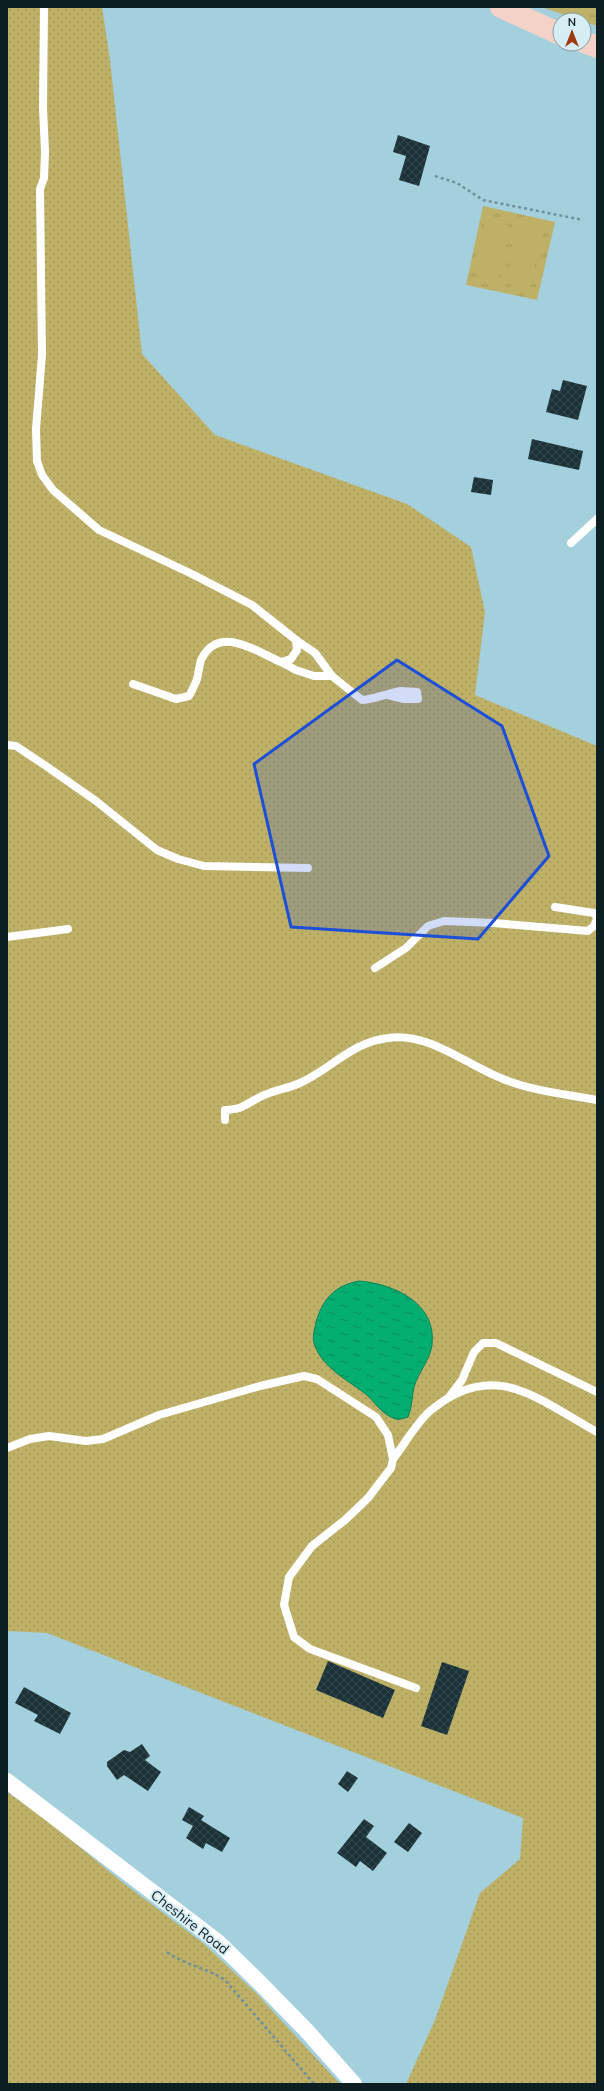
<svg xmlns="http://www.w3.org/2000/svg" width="604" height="2091" font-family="Mulish,sans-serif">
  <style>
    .grass { fill: url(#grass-dots) }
    .park { fill: url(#park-tufts) }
    .garden { fill: #beb066 }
    .water { fill: url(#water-ripples); stroke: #078359 }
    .building { fill: url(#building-cross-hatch) }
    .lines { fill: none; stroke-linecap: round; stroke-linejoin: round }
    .path { stroke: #6e909b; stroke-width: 2.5; stroke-dasharray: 3 3; stroke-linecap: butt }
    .lane { stroke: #fff; stroke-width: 8 }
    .street { stroke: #fff; stroke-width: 16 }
    .secondary { stroke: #f4d2c7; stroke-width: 22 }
    .marked { fill: #1d4ed8; fill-opacity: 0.2; stroke: #1d4ed8; stroke-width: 3; stroke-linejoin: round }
    .labels { text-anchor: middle; stroke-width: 4; stroke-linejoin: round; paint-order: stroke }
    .street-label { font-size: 14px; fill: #0d1e23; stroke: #d7edf4 }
  </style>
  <defs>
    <pattern id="grass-dots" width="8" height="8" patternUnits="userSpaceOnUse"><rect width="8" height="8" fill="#beb066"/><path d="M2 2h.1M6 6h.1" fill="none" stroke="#a29758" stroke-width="1.8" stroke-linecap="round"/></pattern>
    <pattern id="park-tufts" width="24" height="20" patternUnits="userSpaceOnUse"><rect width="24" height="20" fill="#beb066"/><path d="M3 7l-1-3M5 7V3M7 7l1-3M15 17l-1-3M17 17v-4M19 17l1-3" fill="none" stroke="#a29758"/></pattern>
    <pattern id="water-ripples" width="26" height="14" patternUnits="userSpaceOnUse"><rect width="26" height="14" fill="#04ae70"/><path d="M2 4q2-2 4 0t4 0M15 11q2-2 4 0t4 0" fill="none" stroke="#048d5c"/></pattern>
    <pattern id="building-cross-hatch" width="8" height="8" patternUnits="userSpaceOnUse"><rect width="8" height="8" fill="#1c3239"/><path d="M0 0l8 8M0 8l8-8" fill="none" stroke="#33474d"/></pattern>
  </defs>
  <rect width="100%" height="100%" fill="#a4d0de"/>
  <g class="grass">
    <path d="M7,7h95l8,53 32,294 73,81 192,69 64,43 14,65 -10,83 122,51v1338h-191l29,-64 45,-127 40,-34 3,-41 -476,-185 -40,-2z"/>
    <path d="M7,1792l36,25 79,65 81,61 53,50 84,91h-333z"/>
  </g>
  <g class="park">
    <path d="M541,7h56v19z"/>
    <path d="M483,206l72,16 -18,78 -71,-15z"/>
  </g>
  <g class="garden">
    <path d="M575,7h22v9z"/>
    <path d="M525,220l14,3 -2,8 5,2 -11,52 -5,-1 -2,7 -13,-2 1,-8 -5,-1 11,-52 6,1z"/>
    <path d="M485,221l24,5 -10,52 -25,-5z"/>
  </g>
  <path class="water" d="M359,1281c35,3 78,22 73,64 -2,15 -14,28 -18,42 -2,10 -2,20 -6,30 -4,1 -8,3 -12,2 -12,-3 -20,-15 -28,-23 -19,-16 -46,-27 -54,-53 -2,-5 1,-15 2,-21 7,-23 18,-36 43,-41z"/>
  <g class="building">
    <path d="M398,135l32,11 -11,40 -20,-6 7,-24 -13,-4z"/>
    <path d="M563,380l24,6 -9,34 -32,-8 6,-23 8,2z"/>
    <path d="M532,439l51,12 -4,19 -51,-11z"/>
    <path d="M474,477l19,3 -2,15 -20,-3z"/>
    <path d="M328,1661l67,29 -12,28 -67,-28z"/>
    <path d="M442,1662l27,9 -22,64 -26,-9z"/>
    <path d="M24,1687l47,26 -11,21 -26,-13 4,-6 -23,-12z"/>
    <path d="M142,1744l8,12 -5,4 16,12 -13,19 -24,-16 -7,5 -10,-14v-4l17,-12 6,2z"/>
    <path d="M347,1771l11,7 -10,14 -10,-8z"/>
    <path d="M189,1807l15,9 -3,4 29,18 -8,14 -16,-9 -3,6 -17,-11 7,-12 -11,-6z"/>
    <path d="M364,1819l10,7 -8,11 21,16 -14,18 -13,-10 -4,6 -19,-14z"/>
    <path d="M409,1823l13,10 -14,19 -14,-10z"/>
  </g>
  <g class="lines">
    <g class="path">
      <path d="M435,176l22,7 26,17 100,20"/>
      <path d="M167,1952c18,13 40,16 58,28l89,104"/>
    </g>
    <g class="lane">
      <path d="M44,7l-1,101 2,44 -1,26 -4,11 2,166 -6,74 1,32 5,14 11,15 46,40 93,44 60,31 44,35 1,10 -6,9 -10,3c-24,-10 -61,-38 -79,-4 -3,6 -3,14 -5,21 -2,6 -5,11 -8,17l-13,3 -43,-15"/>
      <path d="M571,543l26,-24"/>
      <path d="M296,640l19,13 17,23"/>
      <path d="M281,662l15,8 18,6h18l30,24c14,-1 26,-7 39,-9 5,0 11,1 16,1l1,7h-14l-16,-4"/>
      <path d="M7,745l9,1 30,20 50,35 61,49 21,9 26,7 104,2"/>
      <path d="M555,907l39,6 3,4"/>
      <path d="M7,937l61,-8"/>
      <path d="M375,968l31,-20 22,-22 16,-5 50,2 94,8 6,-5 3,-7"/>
      <path d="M225,1120v-10c19,-1 19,-5 35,-13 13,-7 27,-8 40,-14 31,-14 52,-41 88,-45 42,-6 78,27 115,41 30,12 62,15 94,21"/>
      <path d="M450,1396l12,-16 12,-28 9,-9h13l101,49"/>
      <path d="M7,1448l23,-9 19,-3 37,5 17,-2 56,-24 101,-29 44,-10 13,3 59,38 12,18 5,24"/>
      <path d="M416,1688l-106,-39 -16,-12 -10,-32 5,-28 23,-31 33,-26 23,-22 23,-30 2,-9c11,-14 24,-37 37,-48 64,-54 107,-12 167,21"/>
    </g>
    <path class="street" d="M7,1781l211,161 42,41 46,47 48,54"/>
    <g class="secondary">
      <path d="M501,7l59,27"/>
      <path d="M584,42l13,5"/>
    </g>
  </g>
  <path class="marked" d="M397,660l105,66 47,130 -71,83 -187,-12 -37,-163z"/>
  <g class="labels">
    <g class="street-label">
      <text transform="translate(190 1922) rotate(38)" y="5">Cheshire Road</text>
    </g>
  </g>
  <rect width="604" height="2091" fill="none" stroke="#0d1e23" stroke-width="16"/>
  <g transform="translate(572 32)"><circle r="19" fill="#d7edf4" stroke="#869aa0"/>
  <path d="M0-3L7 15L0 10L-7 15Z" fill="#9f3911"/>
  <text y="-6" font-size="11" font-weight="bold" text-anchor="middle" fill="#0d1e23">N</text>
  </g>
</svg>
